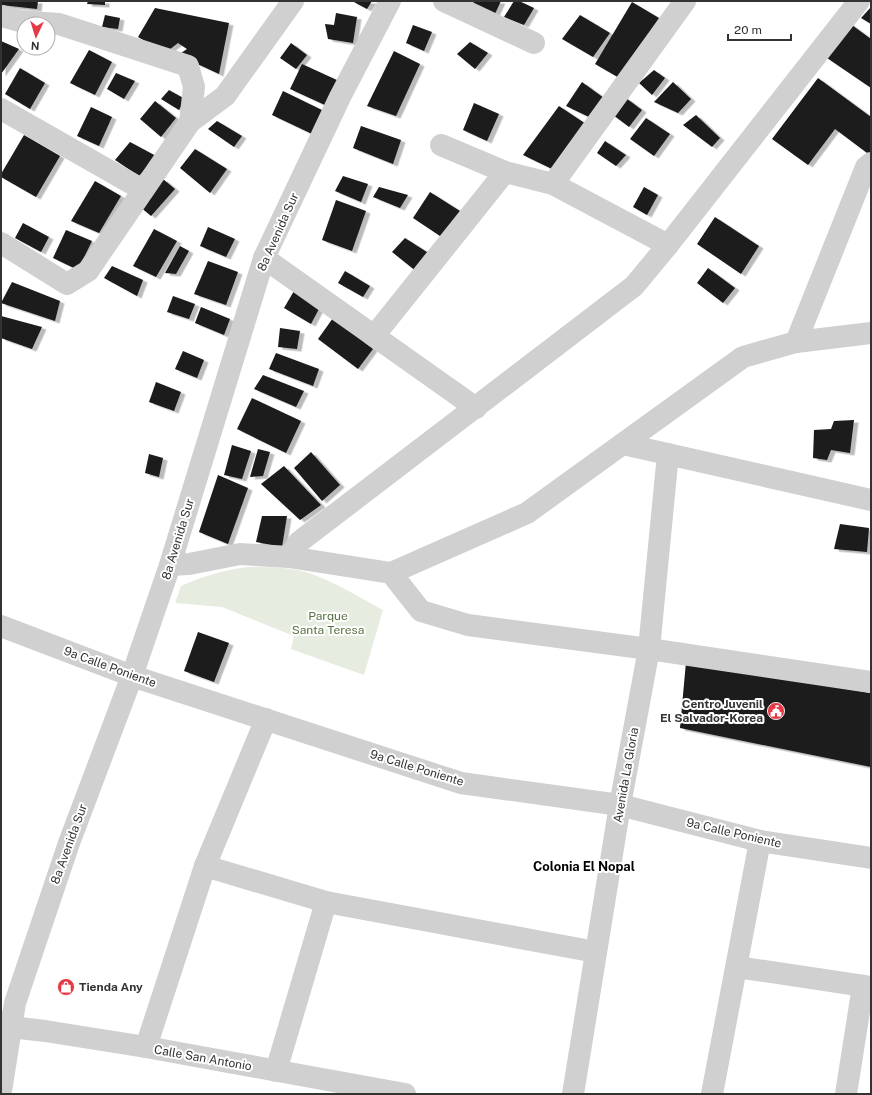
<svg xmlns="http://www.w3.org/2000/svg" width="872" height="1095" font-family="'Public Sans',sans-serif">
  <style>
    .green { fill: #e6ecdf }
    .building { fill: #1a1a1a; filter: url(#shadow) }
    .lines { fill: none; stroke-linecap: round; stroke-linejoin: round }
    .minor { stroke: #d0d0d0; stroke-width: 22 }
    .labels { text-anchor: middle; stroke-width: 4; stroke-linejoin: round; paint-order: stroke }
    .street-label { font-size: 12px; fill: #333; stroke: #fff }
    .park-label { font-size: 12px; fill: #56703f; stroke: #fff }
    .poi-label { font-size: 12px; font-weight: bold; fill: #333; stroke: #fff; text-anchor: end }
    .neighbourhood-label { font-size: 13px; font-weight: bold; fill: #000; stroke: #fff }
  </style>
  <defs>
    <filter id="shadow"><feDropShadow dx="4.5" dy="2.5" stdDeviation="0" flood-color="#0004"/></filter>
  </defs>
  <rect width="100%" height="100%" fill="#fff"/>
  <path class="green" d="M248,567c18,0 44,0 61,6 26,9 50,24 74,37l-19,65 -73,-26 3,-13 -72,-29 -47,-4 6,-17c22,-10 43,-16 67,-19z"/>
  <g class="building">
    <path d="M1,1h37l-1,8 -36,-4z"/>
    <path d="M88,1h17v4l-18,-1z"/>
    <path d="M352,1h20l-5,8z"/>
    <path d="M474,1h27l-8,17 -22,-11z"/>
    <path d="M514,1h5l15,7 -10,17 -20,-8z"/>
    <path d="M632,2l27,16 -38,61 -26,-15z"/>
    <path d="M871,7v17l-10,-6z"/>
    <path d="M155,8l74,15 -10,51 -41,-19 9,-6 -9,-6 -13,10 -27,-16z"/>
    <path d="M336,13l21,4 -4,26 -25,-4 -3,-15 9,1z"/>
    <path d="M105,15l15,3 -2,11 -16,-2z"/>
    <path d="M580,15l30,18 -17,24 -31,-18z"/>
    <path d="M845,20l26,19v49l-44,-30z"/>
    <path d="M413,25l19,7 -8,19 -18,-8z"/>
    <path d="M1,41l18,8 -18,25z"/>
    <path d="M470,42l18,11 -13,16 -18,-15z"/>
    <path d="M291,43l16,12 -11,14 -16,-11z"/>
    <path d="M89,50l23,12 -17,33 -25,-12z"/>
    <path d="M394,51l26,13 -24,52 -29,-10z"/>
    <path d="M302,64l37,17 -12,25 -37,-17z"/>
    <path d="M20,68l25,15 -15,26 -25,-15z"/>
    <path d="M654,70l11,8 -13,17 -13,-12z"/>
    <path d="M116,73l19,8 -11,18 -17,-10z"/>
    <path d="M818,78l53,39v39l-36,-27 -27,36 -36,-26z"/>
    <path d="M582,82l22,16 -13,20 -25,-12z"/>
    <path d="M673,82l18,17 -13,14 -24,-11z"/>
    <path d="M169,90l16,9 -6,11 -18,-11z"/>
    <path d="M283,91l41,20 -12,23 -40,-19z"/>
    <path d="M626,98l16,12 -13,17 -16,-12z"/>
    <path d="M155,101l21,17 -15,19 -21,-18z"/>
    <path d="M474,103l25,11 -12,27 -24,-11z"/>
    <path d="M559,106l30,20 -35,44 -31,-15z"/>
    <path d="M91,107l21,10 -13,29 -22,-10z"/>
    <path d="M696,115l24,23 -8,9 -29,-22z"/>
    <path d="M646,118l24,16 -16,22 -24,-17z"/>
    <path d="M217,121l25,15 -8,11 -26,-18z"/>
    <path d="M361,126l40,14 -8,24 -40,-16z"/>
    <path d="M24,135l36,21 -24,41 -35,-20v-3z"/>
    <path d="M605,141l21,14 -10,11 -19,-13z"/>
    <path d="M130,142l26,14 -17,20 -24,-16z"/>
    <path d="M195,149l32,20 -17,24 -30,-25z"/>
    <path d="M343,176l25,8 -7,18 -26,-11z"/>
    <path d="M163,179l12,10 -24,27 -12,-10z"/>
    <path d="M95,181l26,15 -22,37 -28,-12z"/>
    <path d="M379,187l29,8 -8,13 -27,-11z"/>
    <path d="M644,187l14,8 -11,20 -14,-8z"/>
    <path d="M430,192l30,19 -17,27 -30,-20z"/>
    <path d="M336,200l30,11 -14,40 -30,-11z"/>
    <path d="M715,217l44,29 -18,28 -44,-30z"/>
    <path d="M23,223l26,14 -8,15 -26,-14z"/>
    <path d="M208,227l27,12 -9,18 -26,-11z"/>
    <path d="M154,229l23,12 -21,36 -23,-11z"/>
    <path d="M66,230l26,11 -14,29 -25,-12z"/>
    <path d="M405,238l25,16 -13,18 -25,-20z"/>
    <path d="M180,246l9,5 -13,23 -11,-1z"/>
    <path d="M208,261l30,11 -12,33 -32,-11z"/>
    <path d="M112,266l31,14 -6,16 -33,-18z"/>
    <path d="M708,268l27,20 -12,15 -26,-20z"/>
    <path d="M345,271l25,15 -7,11 -25,-14z"/>
    <path d="M12,282l48,19 -5,20 -54,-18z"/>
    <path d="M294,291l26,16 -9,17 -27,-16z"/>
    <path d="M173,296l22,8 -6,15 -22,-7z"/>
    <path d="M201,307l29,12 -6,16 -29,-12z"/>
    <path d="M1,316l41,11 -10,22 -31,-11z"/>
    <path d="M333,318l40,31 -15,20 -40,-30z"/>
    <path d="M280,328l20,3 -3,18 -19,-2z"/>
    <path d="M183,351l21,9 -7,18 -22,-9z"/>
    <path d="M276,353l43,16 -6,17 -44,-17z"/>
    <path d="M263,375l41,16 -8,16 -42,-18z"/>
    <path d="M156,382l25,10 -7,19 -25,-9z"/>
    <path d="M252,398l49,23 -15,32 -49,-24z"/>
    <path d="M854,420l-4,33 -19,-3 -4,10 -14,-2 1,-28 17,-1 3,-8z"/>
    <path d="M232,445l19,6 -9,28 -18,-4z"/>
    <path d="M258,449l12,3 -7,24 -13,1z"/>
    <path d="M311,452l29,33 -18,16 -28,-33z"/>
    <path d="M149,454l14,4 -4,19 -14,-4z"/>
    <path d="M284,466l37,39 -21,15 -39,-36z"/>
    <path d="M218,475l30,13 -20,56 -29,-12z"/>
    <path d="M262,516h25l-5,31 -26,-5z"/>
    <path d="M840,524l29,4 -2,24 -33,-3z"/>
    <path d="M198,632l31,11 -15,39 -30,-11z"/>
    <path d="M686,662l185,31v74l-191,-39z"/>
  </g>
  <g class="lines">
    <g class="minor">
      <path d="M444,1l90,42"/>
      <path d="M1,16l19,5 39,3 129,42 6,21 -4,35"/>
      <path d="M1,109l142,81"/>
      <path d="M441,145l64,27 48,12 115,61"/>
      <path d="M553,184l132,-183"/>
      <path d="M1,243l66,41 21,-13 102,-149 35,-26 68,-95"/>
      <path d="M264,258l212,150"/>
      <path d="M374,336l131,-164"/>
      <path d="M796,342l70,-175 5,-4"/>
      <path d="M623,444l248,56"/>
      <path d="M289,557l10,-15 335,-256 34,-41 191,-244"/>
      <path d="M170,565l19,-1 51,-10 49,3 102,16 30,38 47,14 181,24 222,33"/>
      <path d="M391,573l136,-60 216,-156 53,-15 75,-9"/>
      <path d="M1,626l131,50 329,107 159,22 140,36 111,17"/>
      <path d="M205,866l121,36 270,50"/>
      <path d="M737,967l134,20"/>
      <path d="M1,1022l10,5 34,4 101,16 259,47"/>
      <path d="M146,1047l59,-181 61,-147"/>
      <path d="M276,1071l50,-169"/>
      <path d="M1,1091l14,-88 54,-160 63,-167 38,-111 94,-307 76,-161 50,-96"/>
      <path d="M573,1094l47,-289 29,-156 19,-195"/>
      <path d="M712,1094l48,-253"/>
      <path d="M846,1094l17,-108"/>
    </g>
  </g>
  <defs>
    <g id="civic-disc" transform="scale(0.9)"><circle r="9.5" fill="#e63946" stroke="#fff"/><path d="M-.6-6.5H3V-4.5H.6V-3L4-1V1h2V6H-6V1h2V-1L-.6-3ZM-1.2 2.5V6h2.4V2.5Z" fill="#fff"/></g>
    <g id="shop-disc" transform="scale(0.9)"><circle r="9.5" fill="#e63946" stroke="#fff"/><path d="M-5-2.5h2.3a2.7 3.5 0 0 1 5.4 0H5L5.5 6h-11ZM-1.5-2.5h3a1.5 2.3 0 0 0-3 0Z" fill="#fff"/></g>
  </defs>
  <g fill-rule="evenodd">
    <use href="#civic-disc" x="776" y="711"/>
    <use href="#shop-disc" x="66" y="987"/>
  </g>
  <g class="labels">
    <g class="street-label">
      <text transform="translate(278 232) rotate(-66)" y="4">8a Avenida Sur</text>
      <text transform="translate(178 539) rotate(-73)" y="4">8a Avenida Sur</text>
      <text transform="translate(110 667) rotate(20)" y="4">9a Calle Poniente</text>
      <text transform="translate(417 768) rotate(17)" y="4">9a Calle Poniente</text>
      <text transform="translate(626 775) rotate(-80)" y="4">Avenida La Gloria</text>
      <text transform="translate(734 833) rotate(13)" y="4">9a Calle Poniente</text>
      <text transform="translate(69 844) rotate(-70)" y="4">8a Avenida Sur</text>
      <text transform="translate(203 1058) rotate(10)" y="4">Calle San Antonio</text>
    </g>
    <g class="park-label">
      <text x="328" y="620">Parque<tspan x="328" dy="14">Santa Teresa</tspan></text>
    </g>
    <g class="poi-label">
      <text x="763" y="708">Centro Juvenil<tspan x="763" dy="14">El Salvador-Korea</tspan></text>
      <text x="79" y="991" text-anchor="start">Tienda Any</text>
    </g>
    <g class="neighbourhood-label">
      <text x="584" y="871">Colonia El Nopal</text>
    </g>
  </g>
  <rect width="872" height="1095" fill="none" stroke="#333333" stroke-width="4"/>
  <g transform="translate(36 36) rotate(184)"><circle r="19" fill="#ffffff" stroke="#adadad"/>
  <path d="M0-3L7 15L0 10L-7 15Z" fill="#e63946"/>
  <text y="-6" font-size="11" font-weight="bold" text-anchor="middle" fill="#333333">N</text>
  </g>
  <path d="M728 34v6h63v-6" fill="none" stroke="#333333" stroke-width="2"/>
  <text x="734" y="34" font-size="12" fill="#333333" stroke="#ffffff" stroke-width="3" paint-order="stroke">20 m</text>
</svg>
